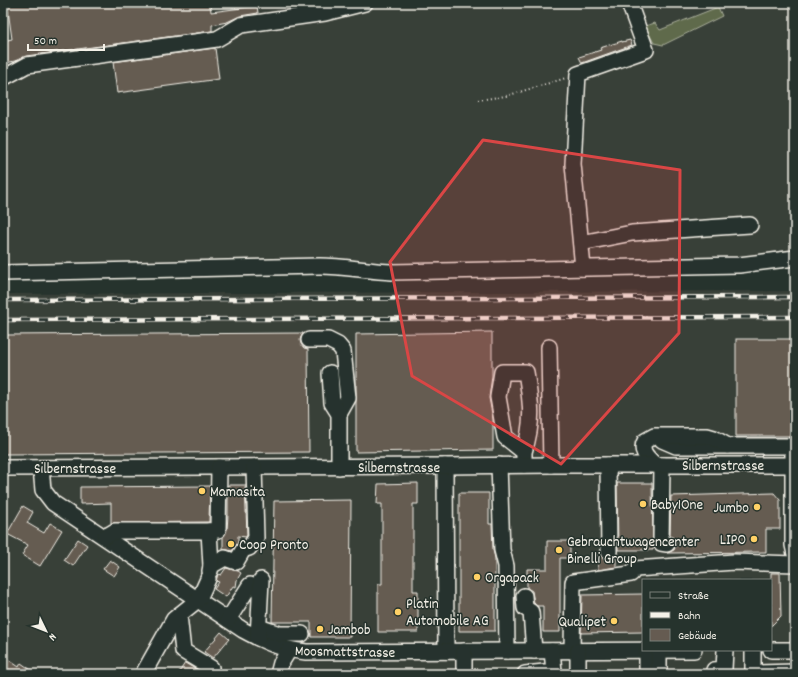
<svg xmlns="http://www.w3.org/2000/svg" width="798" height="677" font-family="Dekko,sans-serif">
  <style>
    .built { fill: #393f38; fill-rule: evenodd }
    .green { fill: #5e6a4b; stroke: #a9ae9a }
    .building { fill: #655b51; stroke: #f4f1e8 }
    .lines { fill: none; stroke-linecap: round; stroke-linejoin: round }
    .minor-casing { stroke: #f4f1e8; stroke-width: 18 }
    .path { stroke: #f4f1e8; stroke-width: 2; stroke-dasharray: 1 3; stroke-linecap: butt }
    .minor { stroke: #26332d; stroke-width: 15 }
    .rail-casing { stroke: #f4f1e8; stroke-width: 4.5 }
    .rail { stroke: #26332d; stroke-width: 3; stroke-dasharray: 9; stroke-linecap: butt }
    .marked { fill: #da4645; fill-opacity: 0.2; stroke: #da4645; stroke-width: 3; stroke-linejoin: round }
    .poi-dot { fill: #ffd166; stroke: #26332d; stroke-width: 1.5 }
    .labels { text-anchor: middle; stroke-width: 3; stroke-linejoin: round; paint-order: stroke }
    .street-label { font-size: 15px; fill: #f4f1e8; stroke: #26332d }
    .poi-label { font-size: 15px; fill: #f4f1e8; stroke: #26332d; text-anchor: start }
  </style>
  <rect width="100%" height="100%" fill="#26332d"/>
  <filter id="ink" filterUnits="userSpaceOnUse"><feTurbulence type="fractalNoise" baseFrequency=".025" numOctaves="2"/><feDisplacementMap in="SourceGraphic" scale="8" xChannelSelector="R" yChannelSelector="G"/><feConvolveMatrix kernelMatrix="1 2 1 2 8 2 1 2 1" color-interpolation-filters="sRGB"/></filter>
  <g filter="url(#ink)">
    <g class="built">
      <path d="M3,3h792v261l-461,7 -331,8z"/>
      <path d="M795,291v383h-792v-380zM643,580h128v70h-128z"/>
    </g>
    <path class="green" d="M718,7l4,9 -59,29 -9,-2 -9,-17 10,-3 5,7z"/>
    <g class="building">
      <path d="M7,3h203l1,9 46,-6 1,7 -18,3 -13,6 -15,3v6l-186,25 -11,5 -10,2 -2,-22 9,-2z"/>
      <path d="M630,40l2,5 -50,18 -3,-6 22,-7 -1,-2 22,-7v1z"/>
      <path d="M215,48l4,31 -102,14 -4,-31z"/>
      <path d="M492,332v44l-3,22 4,21v31l-137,2v-118z"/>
      <path d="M303,333l-3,7 1,4 3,4 4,1 1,103 -306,2v-119z"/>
      <rect x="736" y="339" width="59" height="97"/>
      <path d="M418,483v21h-5v87h5v41h-40v-48h4v-80h-5l1,-20z"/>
      <path d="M617,483h35l1,67h-35z"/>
      <path d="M228,485h17l2,50 -1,2 -8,-1v7l-6,8 -9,-2v-12l4,-7 1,-15z"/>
      <path d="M210,486l-1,36 -98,1v-20l-31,1v-17z"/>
      <path d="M459,493h30v31h3l1,26 2,8v73h-36z"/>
      <path d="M774,493l6,7v29h-14v23l-99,1 7,-3 2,-5 -1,-5 -5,-4 1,-40z"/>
      <path d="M351,500l-1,137h-39v-15h-39l2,-121z"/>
      <path d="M23,506l10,6 -6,11 17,10 6,-10 12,7 -22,36 -18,-11 6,-10 -21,-11z"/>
      <path d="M78,539l9,6 -14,21 -9,-6z"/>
      <path d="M547,541h23v17h-10v74h-17v-26h-6l-3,-3 -2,-12 -5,-3v-19h20z"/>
      <path d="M597,555h4l3,5 5,1 7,-3v9l-18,3z"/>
      <path d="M110,560l10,7 -6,9 -11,-7z"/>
      <path d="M226,568l12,3 3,2 -4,7 -1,7 -3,-1 -7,11 -12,-8 5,-7 -3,-1 2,-7 3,1z"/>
      <path d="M771,573h9l1,43 -10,10z"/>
      <path d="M643,594v38l-62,1 1,-38z"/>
      <path d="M221,632l8,7 -16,19 -9,-6z"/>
      <path d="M3,656l16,11 2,-4 16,11h-34z"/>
      <path d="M185,663l17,10v1h-24z"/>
    </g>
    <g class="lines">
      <g class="minor-casing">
        <g id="minor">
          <path d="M3,78l24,-13 190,-26 24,-14 84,-12 40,-10"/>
          <path d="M581,243l51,-10 118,-8"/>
          <path d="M583,268l-10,-104 5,-90 68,-24 -17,-47"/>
          <path d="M3,273l317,-7c24,0 48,5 72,6l347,-7 56,-7"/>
          <path d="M309,340h19l10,5 5,6 5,47 -9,16"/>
          <path d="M549,347l2,118"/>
          <path d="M330,373l2,30 7,11v53"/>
          <path d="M662,440l14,6h51"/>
          <path d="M524,452c10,-31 7,-49 2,-80h-24l-4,25 7,40 19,15v13"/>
          <path d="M499,465l3,85 4,16 1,85"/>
          <path d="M608,465l1,87"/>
          <path d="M655,465c-7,-7 -16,-14 -10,-24l9,-5h53l7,2 14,8h65v99l2,9"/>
          <path d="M662,465l-1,78 6,1"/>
          <path d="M445,466l1,185"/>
          <path d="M3,468l442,-2 106,-1h244"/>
          <path d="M41,468l2,22 10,13 190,127c22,12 37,19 63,22l388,-2"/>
          <path d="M105,537l10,-6h94"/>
          <path d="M211,566l14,-8 11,4 7,-12 6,-2 7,-10 -2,-71"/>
          <path d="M210,571l1,-5 -2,-35 9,-1 1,-63"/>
          <path d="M524,596l1,12 6,4 3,39"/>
          <path d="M179,615l4,36 28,17v6"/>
          <path d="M228,620l22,-35"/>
          <path d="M259,627l21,7h22"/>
          <path d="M258,638l3,-58"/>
          <path d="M647,650v24"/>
          <path d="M659,650v24"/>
          <path d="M753,650v23l42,-1"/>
          <path d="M771,650h24"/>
          <path d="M572,651l1,-69 58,-8 4,-5 99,-7 61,2"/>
          <path d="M714,670l10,-1 1,-19"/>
          <path d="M143,674l31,-55 25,-20 9,-20"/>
          <path d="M278,674l3,-11 8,-13"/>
          <path d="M464,674v-23"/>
          <path d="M525,674l29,-3 -2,-20"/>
          <path d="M578,674v-23"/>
        </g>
      </g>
      <path class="path" d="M478,100l28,-4 60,-18"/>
      <use href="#minor" class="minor"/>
      <g class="rail-casing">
        <g id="rail">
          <path d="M3,300l792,-3"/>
          <path d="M3,320l792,-3"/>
        </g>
      </g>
      <use href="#rail" class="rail"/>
    </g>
  </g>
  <path class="marked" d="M483,140l197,30 -1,163 -118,131 -149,-88 -22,-114z"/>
  <g class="poi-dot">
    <circle cx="202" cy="491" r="4"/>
    <circle cx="643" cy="504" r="4"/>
    <circle cx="757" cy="507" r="4"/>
    <circle cx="754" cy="539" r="4"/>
    <circle cx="231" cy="544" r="4"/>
    <circle cx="559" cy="550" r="4"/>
    <circle cx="477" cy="577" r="4"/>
    <circle cx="398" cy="612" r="4"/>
    <circle cx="614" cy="621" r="4"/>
    <circle cx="320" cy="629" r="4"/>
  </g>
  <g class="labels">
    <g class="street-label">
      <text x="723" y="470">Silbernstrasse</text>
      <text x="399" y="472">Silbernstrasse</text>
      <text x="75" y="473">Silbernstrasse</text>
      <text transform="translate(345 651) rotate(1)" y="5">Moosmattstrasse</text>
    </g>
    <g class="poi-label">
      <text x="210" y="496">Mamasita</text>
      <text x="651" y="509">Baby1One</text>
      <text x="749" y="512" text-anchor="end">Jumbo</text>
      <text x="746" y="544" text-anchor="end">LIPO</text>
      <text x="567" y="546">Gebrauchtwagencenter<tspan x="567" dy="17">Binelli Group</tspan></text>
      <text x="239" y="549">Coop Pronto</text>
      <text x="485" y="582">Orgapack</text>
      <text x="406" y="608">Platin<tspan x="406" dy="17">Automobile AG</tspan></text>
      <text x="606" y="626" text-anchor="end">Qualipet</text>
      <text x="328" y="634">Jambob</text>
    </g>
  </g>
  <rect width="798" height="677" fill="none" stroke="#26332d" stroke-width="16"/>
  <rect x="8" y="8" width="782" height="661" fill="none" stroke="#f4f1e8" stroke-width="1.5" filter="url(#ink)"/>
  <rect x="642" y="579" width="130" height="72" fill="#26332d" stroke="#787f78"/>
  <rect x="650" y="592" width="20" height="6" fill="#26332d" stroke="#787f78"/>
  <text x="678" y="599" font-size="12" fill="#f4f1e8">Straße</text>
  <rect x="650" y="612" width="20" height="6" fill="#f4f1e8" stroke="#787f78"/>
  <text x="678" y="619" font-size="12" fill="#f4f1e8">Bahn</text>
  <rect x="650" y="629" width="20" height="12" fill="#655b51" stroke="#787f78"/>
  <text x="678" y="639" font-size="12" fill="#f4f1e8">Gebäude</text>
  <g transform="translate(46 631) rotate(133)" stroke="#26332d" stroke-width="3" paint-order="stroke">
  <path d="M0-3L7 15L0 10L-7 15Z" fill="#f4f1e8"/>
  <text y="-6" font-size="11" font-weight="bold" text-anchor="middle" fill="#f4f1e8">N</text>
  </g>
  <path d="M28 44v6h76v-6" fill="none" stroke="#f4f1e8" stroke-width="2"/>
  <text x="34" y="44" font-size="12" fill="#f4f1e8" stroke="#26332d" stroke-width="3" paint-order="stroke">50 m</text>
</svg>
